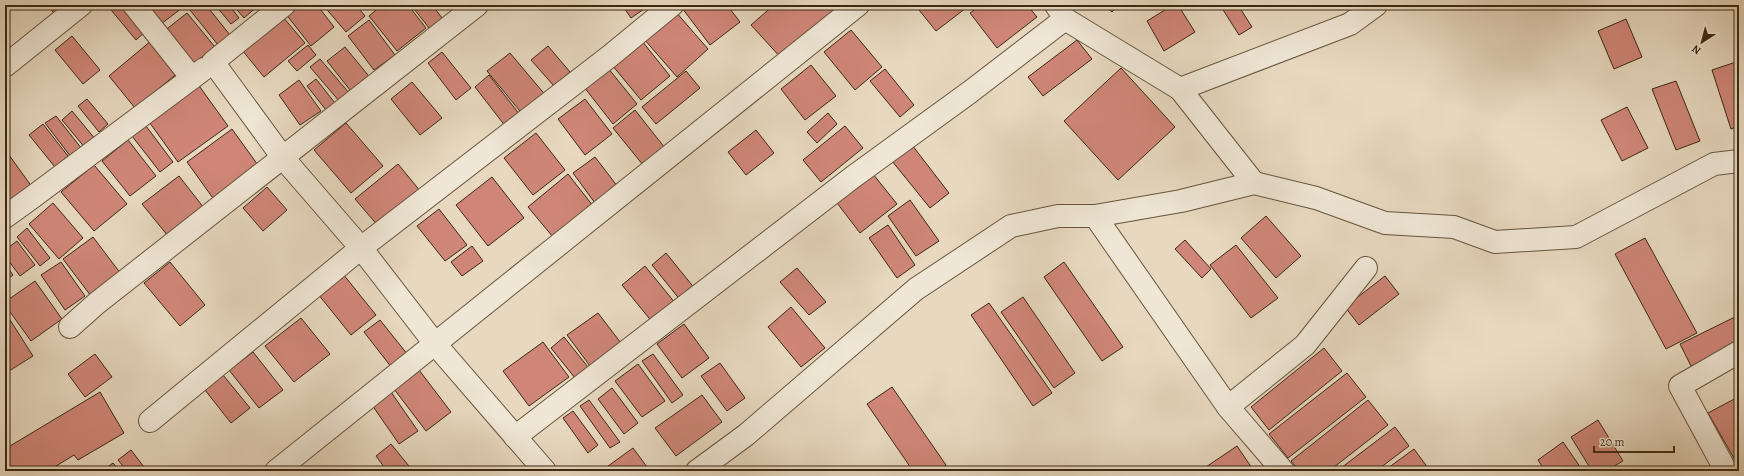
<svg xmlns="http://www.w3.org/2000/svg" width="1744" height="476" font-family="Alegreya,serif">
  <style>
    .building { fill: #cf8678; stroke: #3c2812 }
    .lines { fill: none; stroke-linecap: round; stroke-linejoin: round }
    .minor-casing { stroke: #67543d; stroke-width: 24 }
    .minor { stroke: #efe6d5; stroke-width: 22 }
  </style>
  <rect width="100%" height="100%" fill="#e7d8bf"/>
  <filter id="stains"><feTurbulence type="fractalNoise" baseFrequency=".005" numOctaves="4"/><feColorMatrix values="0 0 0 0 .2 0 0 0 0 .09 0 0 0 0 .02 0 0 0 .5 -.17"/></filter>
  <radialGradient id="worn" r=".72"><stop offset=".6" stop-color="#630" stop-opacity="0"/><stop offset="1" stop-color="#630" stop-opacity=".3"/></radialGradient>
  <g class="building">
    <path d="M47,5h16l-9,8z"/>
    <path d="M107,5h17l22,26 -10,9z"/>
    <path d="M141,5h45l-29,22z"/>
    <path d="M196,5h10l24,30 -12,10 -28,-35z"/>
    <path d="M215,5h14l10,13 -8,6z"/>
    <path d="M233,5h26l-15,13z"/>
    <path d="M295,5h22l17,22 -23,19 -26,-33z"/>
    <path d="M323,5h33l9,11 -19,16z"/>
    <path d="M382,5h26l18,23 -29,23 -28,-35z"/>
    <path d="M411,5h21l14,18 -13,10z"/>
    <path d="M622,5h28l-19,13z"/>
    <path d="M686,5h41l13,17 -30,23 -28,-37z"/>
    <path d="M774,5h58l5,5 -55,49 -31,-34z"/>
    <path d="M915,5h55l-34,26z"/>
    <path d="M981,5h46l10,12 -40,31 -27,-35z"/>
    <path d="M1104,5h15l-7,7z"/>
    <path d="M1173,5h5l17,27 -31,19 -17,-30z"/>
    <path d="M1220,5h18l14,22 -13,8z"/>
    <path d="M675,11l33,38 -31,28 -33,-38z"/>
    <path d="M187,13l28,34 -24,19 -28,-34z"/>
    <path d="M283,17l22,26 -41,34 -22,-27z"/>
    <path d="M1626,19l16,38 -28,12 -16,-38z"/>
    <path d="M369,20l26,35 -21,15 -26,-34z"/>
    <path d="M851,30l31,37 -27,23 -31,-38z"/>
    <path d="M72,36l28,34 -17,14 -28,-34z"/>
    <path d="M152,40l27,32 -44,36 -26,-32z"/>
    <path d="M1077,40l15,19 -49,37 -15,-19z"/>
    <path d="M642,41l28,35 -29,24 -29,-35z"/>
    <path d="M308,45l8,10 -19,16 -9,-10z"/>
    <path d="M548,46l22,26 -16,14 -23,-26z"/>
    <path d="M345,47l27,33 -18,15 -27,-34z"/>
    <path d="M442,52l29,36 -15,12 -28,-37z"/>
    <path d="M510,53l37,44 -23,19 -37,-45z"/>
    <path d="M320,59l30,35 -10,8 -30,-35z"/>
    <path d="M1739,61v65l-8,3 -19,-59z"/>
    <path d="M811,65l25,31 -31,24 -24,-31z"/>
    <path d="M608,68l29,36 -24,20 -29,-37z"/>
    <path d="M1121,68l54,59 -57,53 -54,-59z"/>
    <path d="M885,69l29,36 -14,12 -30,-36z"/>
    <path d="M686,71l14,17 -44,36 -14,-17z"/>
    <path d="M489,75l31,40 -14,12 -31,-40z"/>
    <path d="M316,79l23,29 -9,7 -23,-29z"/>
    <path d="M299,80l22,31 -21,14 -21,-30z"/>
    <path d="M1676,81l24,60 -24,9 -24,-61z"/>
    <path d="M412,82l30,36 -22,17 -29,-36z"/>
    <path d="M197,83l31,43 -50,36 -31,-43z"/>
    <path d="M87,99l21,25 -9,8 -21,-26z"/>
    <path d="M585,99l27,35 -27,21 -27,-36z"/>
    <path d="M1627,107l21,41 -26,13 -21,-41z"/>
    <path d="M635,110l30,38 -22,17 -30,-37z"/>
    <path d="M72,111l24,29 -10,9 -24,-29z"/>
    <path d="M828,113l9,11 -20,19 -10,-11z"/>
    <path d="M56,116l26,33 -11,8 -26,-34z"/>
    <path d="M346,123l37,43 -32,27 -37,-43z"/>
    <path d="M43,124l25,32 -13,11 -26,-32z"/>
    <path d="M146,126l27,36 -13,10 -28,-36z"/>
    <path d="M845,126l18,22 -42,34 -18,-22z"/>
    <path d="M232,129l28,39 -45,33 -28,-39z"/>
    <path d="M756,130l18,23 -28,22 -18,-23z"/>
    <path d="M536,133l29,37 -32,25 -29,-37z"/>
    <path d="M128,140l28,36 -26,20 -28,-35z"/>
    <path d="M912,145l37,48 -19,15 -38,-47z"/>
    <path d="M9,155l23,32 -27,19v-48z"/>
    <path d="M595,157l23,30 -23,16 -22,-30z"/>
    <path d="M398,164l23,28 -42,35 -24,-28z"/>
    <path d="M94,165l33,39 -33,27 -33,-39z"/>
    <path d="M568,174l29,37 -39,32 -30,-36z"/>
    <path d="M873,174l24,30 -37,29 -23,-30z"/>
    <path d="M179,176l25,32 -36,28 -26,-32z"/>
    <path d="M492,177l32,41 -36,28 -32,-41z"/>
    <path d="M267,187l20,23 -24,21 -20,-23z"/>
    <path d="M910,200l29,41 -23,15 -28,-40z"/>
    <path d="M53,203l30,35 -24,21 -30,-35z"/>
    <path d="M439,209l28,36 -22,16 -28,-35z"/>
    <path d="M1266,216l35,40 -25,22 -35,-40z"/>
    <path d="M888,225l27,40 -18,13 -28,-40z"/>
    <path d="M27,228l23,30 -10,8 -23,-29z"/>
    <path d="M93,237l28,37 -30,22 -28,-37z"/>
    <path d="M1645,238l52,95 -31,16 -51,-95z"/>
    <path d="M1185,240l26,29 -9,9 -27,-29z"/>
    <path d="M17,241l18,24 -15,11 -15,-20v-6z"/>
    <path d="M1236,245l42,53 -27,20 -41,-53z"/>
    <path d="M472,246l11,15 -21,15 -11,-14z"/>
    <path d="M666,253l30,37 -15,11 -29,-36z"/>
    <path d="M61,262l24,34 -20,14 -24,-35z"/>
    <path d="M170,262l35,43 -25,21 -36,-43z"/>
    <path d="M1064,262l59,85 -21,14 -58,-84z"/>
    <path d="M5,264l8,11 -8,6z"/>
    <path d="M645,266l31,38 -23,19 -31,-38z"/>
    <path d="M797,268l29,34 -17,13 -29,-33z"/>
    <path d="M343,274l33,41 -25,20 -33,-41z"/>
    <path d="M1385,276l14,18 -40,31 -14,-18z"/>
    <path d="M35,281l27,38 -31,22 -26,-36v-3z"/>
    <path d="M1023,297l52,76 -21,15 -53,-76z"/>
    <path d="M989,303l63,90 -19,13 -62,-91z"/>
    <path d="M791,307l34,41 -24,19 -33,-40z"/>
    <path d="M5,312l28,44 -24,15 -4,-5z"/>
    <path d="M598,313l26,34 -31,23 -26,-35z"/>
    <path d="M1739,315v30l-47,23 -12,-24z"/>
    <path d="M301,318l29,36 -36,28 -29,-36z"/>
    <path d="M380,320l28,35 -16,13 -28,-36z"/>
    <path d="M684,324l25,34 -27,20 -25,-34z"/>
    <path d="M564,337l28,35 -13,11 -28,-35z"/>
    <path d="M543,342l26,35 -40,29 -26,-35z"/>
    <path d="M1324,348l18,23 -73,59 -18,-23z"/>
    <path d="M253,352l30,38 -24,18 -30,-38z"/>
    <path d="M95,354l17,23 -27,20 -17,-23z"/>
    <path d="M653,354l30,41 -11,8 -30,-42z"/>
    <path d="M720,363l25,35 -18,13 -26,-35z"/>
    <path d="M638,364l27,37 -23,16 -27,-36z"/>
    <path d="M419,370l32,42 -25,19 -32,-42z"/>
    <path d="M1347,373l19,24 -78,61 -19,-24z"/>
    <path d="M223,375l27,33 -19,15 -26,-33z"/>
    <path d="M892,387l54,78 -8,6h-25l-46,-67z"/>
    <path d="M612,388l26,35 -14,11 -26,-35z"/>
    <path d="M100,392l24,41 -46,27 -4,-5 -26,16h-42l-1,-22z"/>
    <path d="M391,392l27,39 -19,13 -27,-39z"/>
    <path d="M702,395l20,27 -46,34 -21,-28z"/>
    <path d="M1738,397l1,2v68l-31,-54z"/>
    <path d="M589,400l31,42 -10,6 -30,-42z"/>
    <path d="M1368,400l20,25 -59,46h-30l-8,-10z"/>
    <path d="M573,411l25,34 -10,8 -25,-35z"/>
    <path d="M1598,420l25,41 -17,10h-14l-21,-34z"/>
    <path d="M1395,427l14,19 -33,25h-39z"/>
    <path d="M1563,442l20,29h-38l-7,-11z"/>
    <path d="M391,444l22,27h-26l-11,-15z"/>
    <path d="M1237,446l17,25h-54z"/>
    <path d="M633,448l17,23h-45l-1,-2z"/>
    <path d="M1414,449l14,19 -5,3h-39z"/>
    <path d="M131,450l16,21h-20l-9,-11z"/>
    <path d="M113,463l7,8h-18z"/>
  </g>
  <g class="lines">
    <g class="minor-casing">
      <g id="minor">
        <path d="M134,5l58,73 12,-9"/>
        <path d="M284,5l-71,57 71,97 77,89 75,97 109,126"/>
        <path d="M1056,5l9,14 115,70 74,94"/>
        <path d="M5,66l76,-61"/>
        <path d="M1180,89l170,-65 26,-19"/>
        <path d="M1095,216l133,191 77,-62 61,-77"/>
        <path d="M5,217l29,-21 158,-118"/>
        <path d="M70,327l27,-24 380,-298"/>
        <path d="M1228,407l55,64"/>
        <path d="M150,421l211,-173 249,-192 62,-51"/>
        <path d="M515,437l338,-260 117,-85 95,-73"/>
        <path d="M276,471c195,-154 387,-312 582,-466"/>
        <path d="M697,471l49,-36 170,-146 95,-63 47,-10h37l86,-15 73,-18 62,15 69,25 69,4 41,15 81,-5 138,-73 25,-3"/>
        <path d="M1726,471l-46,-85 59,-34"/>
      </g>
    </g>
    <use href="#minor" class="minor"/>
  </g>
  <rect width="1744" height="476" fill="none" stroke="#e7d8bf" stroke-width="20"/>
  <rect x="6" y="6" width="1732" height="464" fill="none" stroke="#3c2812" stroke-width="2"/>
  <rect x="10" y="10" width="1724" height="456" fill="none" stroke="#3c2812"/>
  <g transform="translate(1702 42) rotate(216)" stroke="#efe6d5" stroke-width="3" paint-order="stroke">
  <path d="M0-3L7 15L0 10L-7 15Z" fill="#3c2812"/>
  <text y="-6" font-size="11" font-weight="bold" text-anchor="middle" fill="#3c2812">N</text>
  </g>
  <path d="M1594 446v6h80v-6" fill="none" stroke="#3c2812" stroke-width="2"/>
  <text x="1600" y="446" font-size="12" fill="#3c2812" stroke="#efe6d5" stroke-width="3" paint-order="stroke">20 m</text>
  <rect width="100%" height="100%" filter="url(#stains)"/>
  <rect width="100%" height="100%" fill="url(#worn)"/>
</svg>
